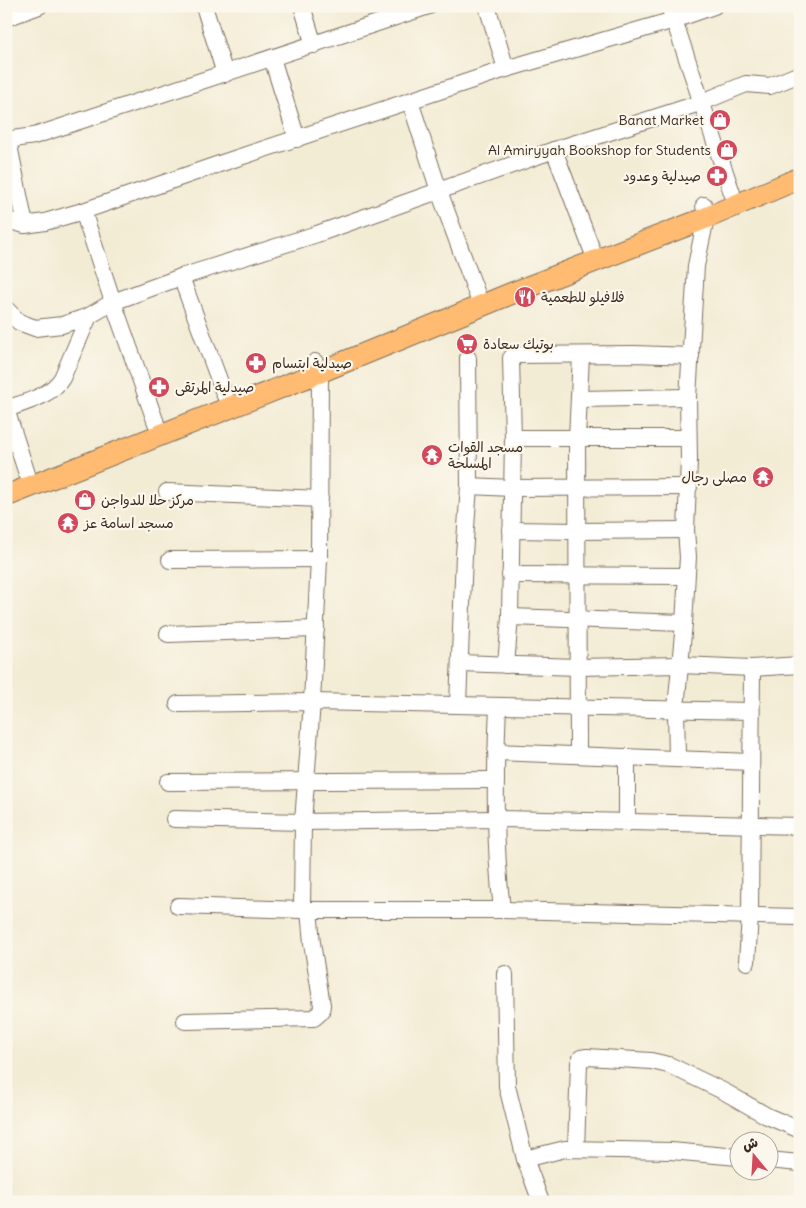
<svg xmlns="http://www.w3.org/2000/svg" width="806" height="1208" font-family="Delius,'Playpen Sans Arabic',sans-serif">
  <style>
    .lines { fill: none; stroke-linecap: round; stroke-linejoin: round }
    .minor-casing { stroke: #7b6e5e; stroke-width: 18 }
    .major-casing { stroke: #7b6e5e; stroke-width: 23 }
    .minor { stroke: #fff; stroke-width: 16 }
    .major { stroke: #ffbb71; stroke-width: 21 }
    .labels { text-anchor: middle; stroke-width: 4.5; stroke-linejoin: round; paint-order: stroke }
    .poi-label { font-size: 14px; fill: #3b2a1e; stroke: #fbf7ec; text-anchor: start }
  </style>
  <rect width="100%" height="100%" fill="#fbf7ec"/>
  <filter id="ink" filterUnits="userSpaceOnUse"><feTurbulence type="fractalNoise" baseFrequency=".02" numOctaves="2"/><feDisplacementMap in="SourceGraphic" scale="10" xChannelSelector="R" yChannelSelector="G"/><feConvolveMatrix kernelMatrix="1 2 1 2 8 2 1 2 1" color-interpolation-filters="sRGB"/></filter>
  <filter id="wash" filterUnits="userSpaceOnUse"><feTurbulence type="fractalNoise" baseFrequency=".0096" numOctaves="4" result="noise"/><feDisplacementMap in="SourceGraphic" scale="20" xChannelSelector="R" yChannelSelector="G"/><feGaussianBlur stdDeviation="1.12" result="paint"/><feColorMatrix in="noise" values="0 0 0 0 0 0 0 0 0 0 0 0 0 0 0 0 0 1.4 0 .05"/><feComposite in="paint" operator="in"/></filter>
  <g filter="url(#wash)">
    <rect width="100%" height="100%" fill="#f3ecd5"/>
  </g>
  <g filter="url(#ink)">
    <g class="lines">
      <g class="minor-casing">
        <g id="minor">
          <path d="M204,6l21,68"/>
          <path d="M302,6l12,39"/>
          <path d="M487,6l19,63"/>
          <path d="M714,6l-40,14 58,173"/>
          <path d="M6,18l33,-12"/>
          <path d="M272,58l25,81"/>
          <path d="M410,101l29,90 39,106"/>
          <path d="M6,140l28,-4 395,-130"/>
          <path d="M8,140l17,85"/>
          <path d="M554,150l38,100"/>
          <path d="M83,211l30,91 43,121"/>
          <path d="M6,220l19,5 20,-3 38,-11 145,-50 278,-92 168,-49 -5,-14"/>
          <path d="M181,277l44,119"/>
          <path d="M6,309l13,13 16,6 27,-3 27,-9 24,-14 68,-25 136,-43 237,-84 146,-47 46,-19 24,2 30,-12"/>
          <path d="M579,399l109,-2"/>
          <path d="M6,409c20,-7 45,-13 56,-31l27,-62"/>
          <path d="M6,409l21,65"/>
          <path d="M513,438h175"/>
          <path d="M469,486l43,2 177,-1"/>
          <path d="M167,492l153,7"/>
          <path d="M511,530l66,1 109,-1"/>
          <path d="M170,560l149,-1"/>
          <path d="M510,575l176,1"/>
          <path d="M510,617l174,6"/>
          <path d="M168,634l148,-5"/>
          <path d="M460,663l118,4 103,-2 71,3 48,-3"/>
          <path d="M506,665l4,-48 3,-179 -2,-80 3,-3 120,-1 57,2"/>
          <path d="M178,704l134,-2 439,9"/>
          <path d="M458,704l6,-149 5,-69 -1,-128"/>
          <path d="M498,706c-3,68 -4,136 4,204"/>
          <path d="M496,752l255,10"/>
          <path d="M578,755l-1,-317 4,-83"/>
          <path d="M627,757v66"/>
          <path d="M677,758l-1,-50 8,-85 4,-66 -2,-27 3,-70 -1,-63 8,-131 10,-48 -2,-13"/>
          <path d="M168,782l328,-2"/>
          <path d="M174,819l129,3 194,-3 303,7"/>
          <path d="M178,906l124,4h200l298,7"/>
          <path d="M302,910l1,-88 9,-120 7,-143 1,-187 -5,-10"/>
          <path d="M747,962l3,-46 2,-248"/>
          <path d="M505,974l2,112 18,73 16,43"/>
          <path d="M185,1021l129,-3 7,-6 1,-7 -10,-62 -3,-33"/>
          <path d="M576,1149l3,-86 2,-5 6,-1 64,4 18,4 56,27 42,24 33,14"/>
          <path d="M525,1159l40,-10 106,2 67,6"/>
          <path d="M768,1160l32,3"/>
        </g>
      </g>
      <g class="major-casing">
        <path id="major" d="M6,496l314,-124 190,-78 196,-76 94,-40"/>
      </g>
      <use href="#minor" class="minor"/>
      <use href="#major" class="major"/>
    </g>
  </g>
  <defs>
    <g id="shop-disc" transform="scale(1.125)"><circle r="9.5" fill="#d1495b" stroke="#fbf7ec"/><path d="M-5-2.5h2.3a2.7 3.5 0 0 1 5.4 0H5L5.5 6h-11ZM-1.5-2.5h3a1.5 2.3 0 0 0-3 0Z" fill="#fff"/></g>
    <g id="pharmacy-disc" transform="scale(1.125)"><circle r="9.5" fill="#d1495b" stroke="#fbf7ec"/><path d="M-2-6h4v4h4v4h-4v4h-4v-4h-4v-4h4Z" fill="#fff"/></g>
    <g id="restaurant-disc" transform="scale(1.125)"><circle r="9.5" fill="#d1495b" stroke="#fbf7ec"/><path d="M-5-6h1v4h1v-4h1v4h1v-4h1v5L-1.5 .5V6h-2V.5L-5-1ZM5-6V6H3V1.5H1.5Q1.5-4 5-6Z" fill="#fff"/></g>
    <g id="supermarket-disc" transform="scale(1.125)"><circle r="9.5" fill="#d1495b" stroke="#fbf7ec"/><path d="M-6-5.5h2.5l.6 2H6L4.5 2H-2.5L-4.4-4H-6ZM-1.5 3.2a1.3 1.3 0 1 0 .1 0ZM3 3.2a1.3 1.3 0 1 0 .1 0Z" fill="#fff"/></g>
    <g id="temple-disc" transform="scale(1.125)"><circle r="9.5" fill="#d1495b" stroke="#fbf7ec"/><path d="M0-6L5-2H3V0L6.5 2.5H4V6H1.5V3h-3V6H-4V2.5H-6.5L-3 0V-2H-5Z" fill="#fff"/></g>
  </defs>
  <g fill-rule="evenodd">
    <use href="#shop-disc" x="720" y="120"/>
    <use href="#shop-disc" x="727" y="150"/>
    <use href="#pharmacy-disc" x="717" y="176"/>
    <use href="#restaurant-disc" x="525" y="297"/>
    <use href="#supermarket-disc" x="467" y="344"/>
    <use href="#pharmacy-disc" x="256" y="363"/>
    <use href="#pharmacy-disc" x="159" y="387"/>
    <use href="#temple-disc" x="432" y="455"/>
    <use href="#temple-disc" x="763" y="477"/>
    <use href="#shop-disc" x="85" y="500"/>
    <use href="#temple-disc" x="68" y="523"/>
  </g>
  <g class="labels">
    <g class="poi-label">
      <text x="704" y="125" text-anchor="end">Banat Market</text>
      <text x="711" y="155" text-anchor="end">Al Amiryyah Bookshop for Students</text>
      <text x="701" y="181" text-anchor="end">صيدلية وعدود</text>
      <text x="541" y="302">فلافيلو للطعمية</text>
      <text x="483" y="349">بوتيك سعادة</text>
      <text x="272" y="368">صيدلية ابتسام</text>
      <text x="175" y="392">صيدلية المرتقى</text>
      <text x="448" y="452">مسجد القوات<tspan x="448" dy="16">المسلحة</tspan></text>
      <text x="747" y="482" text-anchor="end">مصلى رجال</text>
      <text x="101" y="505">مركز حلا للدواجن</text>
      <text x="84" y="528">مسجد اسامة عز</text>
    </g>
  </g>
  <rect width="806" height="1208" fill="none" stroke="#fbf7ec" stroke-width="25"/>
  <g transform="translate(754 1156) rotate(342)"><circle r="24" fill="#fbf7ec" stroke="#aea59a"/>
  <path d="M0-4L9 19L0 12L-9 19Z" fill="#d1495b"/>
  <text y="-8" font-size="14" font-weight="bold" text-anchor="middle" fill="#3b2a1e">ش</text>
  </g>
</svg>
